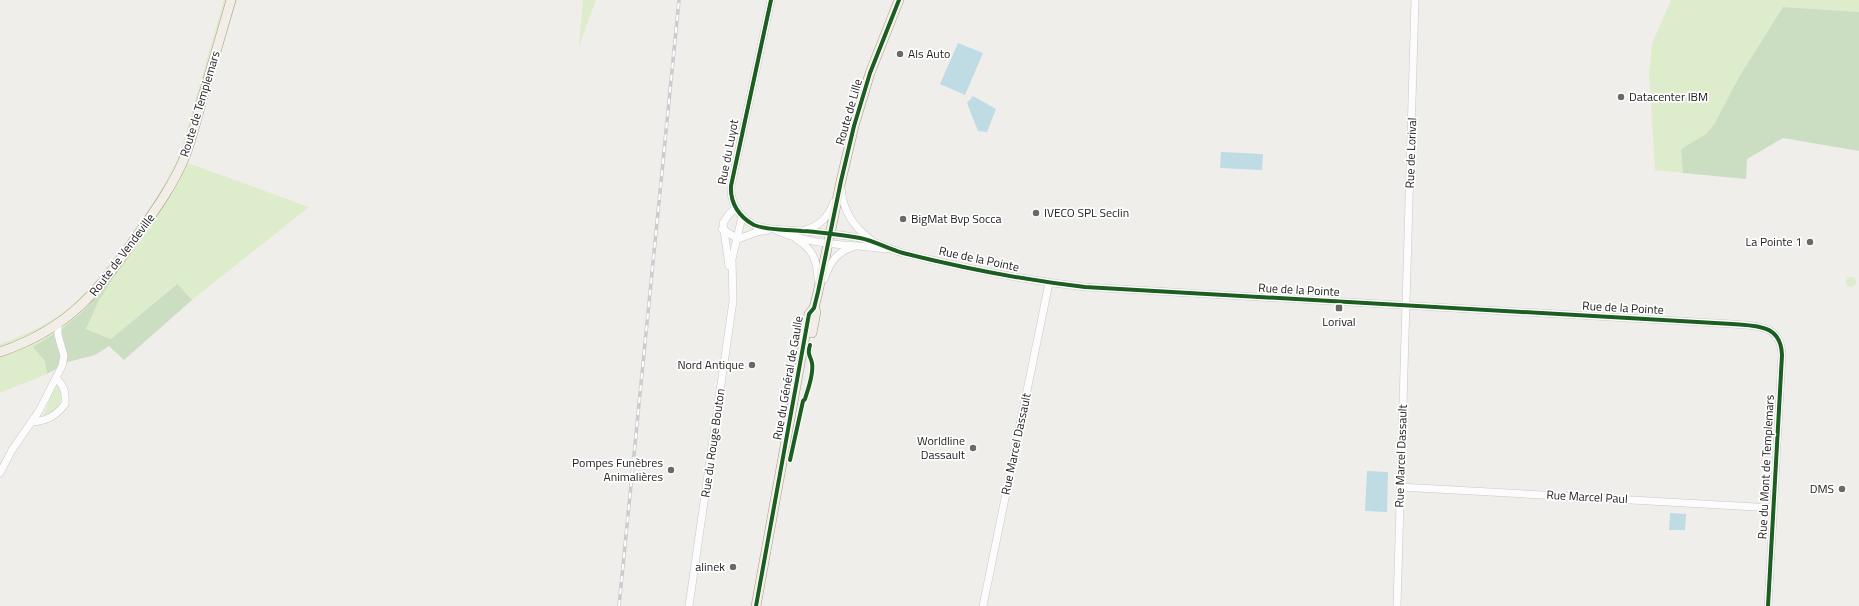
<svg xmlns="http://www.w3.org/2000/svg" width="1859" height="606" font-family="'Titillium Web',sans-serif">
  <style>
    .grass { fill: #ddeccb }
    .forest { fill: #cbdec1 }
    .water { fill: #bfdbe3 }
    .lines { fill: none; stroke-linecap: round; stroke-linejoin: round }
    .minor-casing { stroke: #c9c8c7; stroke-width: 8 }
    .major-casing { stroke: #a79c86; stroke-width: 10 }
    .minor { stroke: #fdfcfc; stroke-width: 7 }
    .major { stroke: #f3ede7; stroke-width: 9 }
    .rail-casing { stroke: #ccc; stroke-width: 3.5 }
    .rail { stroke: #fff; stroke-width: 2; stroke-dasharray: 6; stroke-linecap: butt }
    .cycleway-casing { stroke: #fff; stroke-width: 6 }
    .cycleway { stroke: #1b5e20; stroke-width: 4 }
    .poi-dot { fill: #6a6968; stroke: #fff; stroke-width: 1.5 }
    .labels { text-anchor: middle; stroke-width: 3.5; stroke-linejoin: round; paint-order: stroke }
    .poi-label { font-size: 12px; fill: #222; stroke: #fff; text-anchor: end }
    .street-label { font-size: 12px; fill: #222; stroke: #fff }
  </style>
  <rect width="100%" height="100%" fill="#f0eeeb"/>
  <g class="grass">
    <path d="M224,0h13l-49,163 121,44 -117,93 -16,-16 -65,55 -25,-10 12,-27 12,-19 -28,29 -20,18 -28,17 11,14 2,13 -47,19v-49c16,-5 44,-18 58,-28 46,-32 98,-111 122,-162z"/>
    <path d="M583,0h13l-17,46z"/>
    <path d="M1671,0h188v12l-76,-5 -44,70 -24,46 -9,11 -25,15 2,24 -28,-3 -6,-96 3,-30z"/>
    <circle cx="1851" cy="282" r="5"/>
    <path d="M56,386h3c5,13 0,26 -14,30l-1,-2z"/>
  </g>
  <g class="forest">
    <path d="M1783,7l76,5v139l-76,-13 -36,21 -1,20 -63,-6 -2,-24 25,-15 9,-11 24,-46z"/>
    <path d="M112,280l-14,22 -12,27 25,10 66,-55 15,16 -68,60 -15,-14 -14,9 -27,7 -21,12 -2,-13 -12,-14 29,-18 20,-17z"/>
  </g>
  <g class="water">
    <path d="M958,43l25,10 -18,42 -25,-11z"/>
    <path d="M973,96l23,13 -9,23 -9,-1 -11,-28z"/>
    <path d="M1221,152l42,2 -1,16 -42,-2z"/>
    <path d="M1367,471l21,1 -1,40 -22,-1z"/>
    <path d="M1670,513l16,1 -1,16h-16z"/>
  </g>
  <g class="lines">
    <g class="minor-casing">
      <g id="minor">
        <path d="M771,0l-40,186c-1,17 8,31 23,39 15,6 33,4 48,6 20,1 39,4 58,7 15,3 28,11 43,15 60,15 120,27 182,34l647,37c24,2 49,0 50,31l-14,251"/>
        <path d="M841,188c2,23 12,38 30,52"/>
        <path d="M722,229l16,10"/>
        <path d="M805,230c16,-5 23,-13 29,-28"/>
        <path d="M778,231c34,15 72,13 108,18"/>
        <path d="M738,239l19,-7 11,-2"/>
        <path d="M796,239c17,10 21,21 22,40"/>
        <path d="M729,266l-6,-43 6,-9 7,-6"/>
        <path d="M824,279c6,-16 12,-27 29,-32"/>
        <path d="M31,422c16,-1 25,-6 34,-18 1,-12 -1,-18 -9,-26"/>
        <path d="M0,473l12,-23 27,-39 23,-45 2,-10 -6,-21v-11"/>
        <path d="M1400,487l374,21"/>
        <path d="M689,606l44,-305 -1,-42 10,-42"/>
        <path d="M983,606l66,-323"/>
        <path d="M1397,606l18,-606"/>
      </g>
    </g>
    <g class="major-casing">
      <g id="major">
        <path d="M812,333l4,-21 -2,-4"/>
        <path d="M0,352c71,-24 100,-63 141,-122 17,-24 34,-48 45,-76 7,-19 12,-40 18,-61 9,-31 18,-62 27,-93"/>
        <path d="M756,606l53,-292 5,-6 4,-16 23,-111 13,-55 16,-53 29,-73"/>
      </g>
    </g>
    <use href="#minor" class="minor"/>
    <use href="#major" class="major"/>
    <g class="rail-casing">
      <path id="rail" d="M619,606l60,-606"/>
    </g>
    <use href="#rail" class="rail"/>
    <g class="cycleway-casing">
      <g id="cycleway">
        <path d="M771,0l-40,186c-1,17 8,31 23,39 15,6 33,4 48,6 20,1 39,4 58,7 15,3 28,11 43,15 60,15 120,27 182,34l647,37c24,2 49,0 50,31l-14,251"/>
        <path d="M790,460l13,-59 2,-2c3,-10 9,-25 7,-36 -2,-9 -5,-8 -2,-18"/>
        <path d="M756,606l53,-292 5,-6 4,-16 23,-111 13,-55 16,-53 29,-73"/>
      </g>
    </g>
    <use href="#cycleway" class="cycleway"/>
  </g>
  <g class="poi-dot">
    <circle cx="900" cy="54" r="4"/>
    <circle cx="1621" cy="97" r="4"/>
    <circle cx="1036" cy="213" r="4"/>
    <circle cx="903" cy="219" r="4"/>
    <circle cx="1810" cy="242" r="4"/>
    <rect x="1335" y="304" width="8" height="8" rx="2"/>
    <circle cx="752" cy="365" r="4"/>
    <circle cx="973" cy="448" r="4"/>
    <circle cx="671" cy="470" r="4"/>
    <circle cx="1842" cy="489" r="4"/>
    <circle cx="733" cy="567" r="4"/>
  </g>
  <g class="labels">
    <g class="poi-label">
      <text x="908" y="58" text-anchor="start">Als Auto</text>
      <text x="1629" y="101" text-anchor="start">Datacenter IBM</text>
      <text x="1044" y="217" text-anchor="start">IVECO SPL Seclin</text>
      <text x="911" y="223" text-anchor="start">BigMat Bvp Socca</text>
      <text x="1802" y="246">La Pointe 1</text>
      <text x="1339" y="326" text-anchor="middle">Lorival</text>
      <text x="744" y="369">Nord Antique</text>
      <text x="965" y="445">Worldline<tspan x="965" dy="14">Dassault</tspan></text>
      <text x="663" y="467">Pompes Funèbres<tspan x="663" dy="14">Animalières</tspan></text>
      <text x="1834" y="493">DMS</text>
      <text x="725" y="571">alinek</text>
    </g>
    <g class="street-label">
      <text transform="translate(200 104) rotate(-73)" y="4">Route de Templemars</text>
      <text transform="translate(849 112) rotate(-74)" y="4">Route de Lille</text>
      <text transform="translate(728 152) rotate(-79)" y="4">Rue du Luyot</text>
      <text transform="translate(1411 153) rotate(-88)" y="4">Rue de Lorival</text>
      <text transform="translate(122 255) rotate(-53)" y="4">Route de Vendeville</text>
      <text transform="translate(979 259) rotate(12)" y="4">Rue de la Pointe</text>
      <text transform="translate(1299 290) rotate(3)" y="4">Rue de la Pointe</text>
      <text transform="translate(1623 308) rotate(3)" y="4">Rue de la Pointe</text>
      <text transform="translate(788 378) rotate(-80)" y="4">Rue du Général de Gaulle</text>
      <text transform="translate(713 443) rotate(-82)" y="4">Rue du Rouge Bouton</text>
      <text transform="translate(1016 444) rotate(-78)" y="4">Rue Marcel Dassault</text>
      <text transform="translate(1401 456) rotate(-88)" y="4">Rue Marcel Dassault</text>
      <text transform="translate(1766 467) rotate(-87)" y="4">Rue du Mont de Templemars</text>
      <text transform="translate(1587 497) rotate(3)" y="4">Rue Marcel Paul</text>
    </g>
  </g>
</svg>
